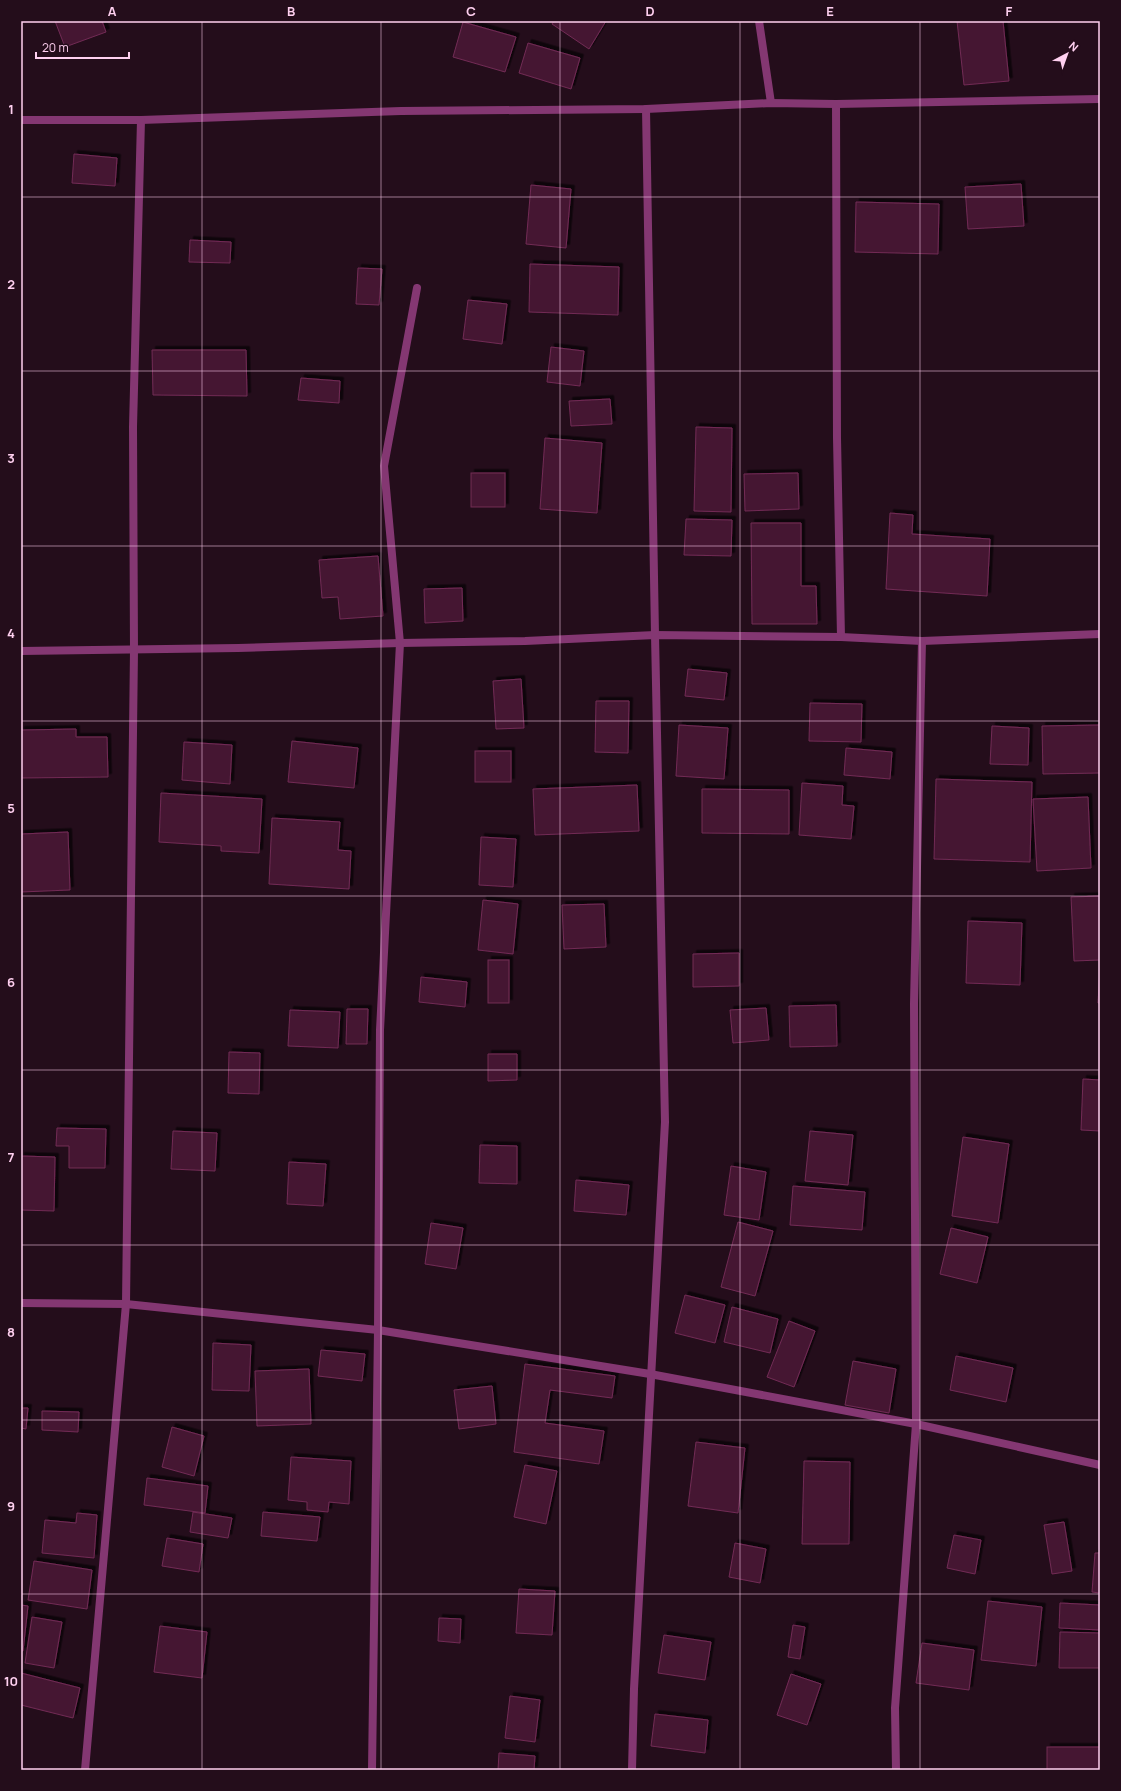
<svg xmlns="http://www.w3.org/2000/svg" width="1121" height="1791" font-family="Manrope,sans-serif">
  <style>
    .building { fill: #451933; stroke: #722a55; filter: url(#shadow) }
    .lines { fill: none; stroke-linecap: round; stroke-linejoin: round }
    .minor { stroke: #843772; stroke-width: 8 }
    .grid { fill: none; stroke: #ffd0f0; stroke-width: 1; stroke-opacity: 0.55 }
    .neatline { fill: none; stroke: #ffd0f0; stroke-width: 1.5 }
    .grid-label { font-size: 13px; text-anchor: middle; font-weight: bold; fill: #ffd0f0 }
  </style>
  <defs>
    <filter id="shadow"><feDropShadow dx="3.5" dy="-3.5" stdDeviation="0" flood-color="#0009"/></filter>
  </defs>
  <rect width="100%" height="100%" fill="#240d1b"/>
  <g class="building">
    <path d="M55,21h47l4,11 -41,15z"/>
    <path d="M554,21h52l-17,28 -37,-25z"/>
    <path d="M957,21h46l6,60 -45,4z"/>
    <path d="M463,22l53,15 -11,35 -52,-15z"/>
    <path d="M528,43l52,15 -9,31 -52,-16z"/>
    <path d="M74,154l43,4 -2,28 -43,-3z"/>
    <path d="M1021,184l3,42 -56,3 -3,-42z"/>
    <path d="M531,185l40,4 -5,59 -40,-4z"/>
    <path d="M856,202l83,2 -1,50 -83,-2z"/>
    <path d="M190,240l41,2 -1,21 -41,-1z"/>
    <path d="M530,264l89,3 -1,48 -89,-3z"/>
    <path d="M358,268l24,1 -3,36 -23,-1z"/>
    <path d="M468,300l39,4 -5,40 -39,-5z"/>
    <path d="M551,347l33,4 -4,35 -33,-4z"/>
    <path d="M152,350h94l1,46 -94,-1z"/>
    <path d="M301,378l39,3 -1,22 -41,-3z"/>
    <path d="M610,399l2,25 -41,2 -2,-25z"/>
    <path d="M696,427l36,1 -1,84 -37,-1z"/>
    <path d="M545,438l57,5 -5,70 -57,-4z"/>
    <rect x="471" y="473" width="34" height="34"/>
    <path d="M798,473l1,36 -54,2 -1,-37z"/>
    <path d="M890,513l23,2 -1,19 78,5 -3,57 -101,-7z"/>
    <path d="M686,519l46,1 -1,36 -47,-1z"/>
    <path d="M751,523h50v63h15l1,38h-65z"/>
    <path d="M378,556l5,60 -43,3 -2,-22 -16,1 -3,-38z"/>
    <path d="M462,588l1,33 -38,2 -1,-34z"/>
    <path d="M688,669l39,4 -3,27 -39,-4z"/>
    <path d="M521,679l3,49 -28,1 -3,-48z"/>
    <path d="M596,701h33l-1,52 -33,-1z"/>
    <path d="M810,703l52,1 -1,38 -52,-1z"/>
    <path d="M679,725l49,3 -4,51 -48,-3z"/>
    <path d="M1100,725v48l-57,1 -1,-48z"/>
    <path d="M992,726l37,2 -1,37 -38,-1z"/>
    <path d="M76,729v8h31l1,40 -87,1v-48z"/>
    <path d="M292,741l66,7 -4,40 -66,-6z"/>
    <path d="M184,742l48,3 -2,39 -48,-4z"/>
    <path d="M846,748l46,4 -2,27 -46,-4z"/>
    <rect x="475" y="751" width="36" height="31"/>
    <path d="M936,779l96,3 -2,80 -96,-3z"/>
    <path d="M802,783l41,3 -1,19 12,1 -3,33 -52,-4z"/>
    <path d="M637,785l2,46 -104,4 -2,-46z"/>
    <path d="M702,789l87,1v44l-87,-1z"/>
    <path d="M161,793l101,6 -3,54 -38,-2v-5l-62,-4z"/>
    <path d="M1088,797l3,71 -54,3 -4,-72z"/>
    <path d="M272,818l68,4 -2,28 13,1 -2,38 -80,-5z"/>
    <path d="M68,832l2,58 -49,2v-58z"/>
    <path d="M481,837l35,2 -3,48 -34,-2z"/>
    <path d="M1100,896v64l-26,1 -3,-64z"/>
    <path d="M483,900l35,4 -5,50 -35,-4z"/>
    <path d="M604,904l2,43 -42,2 -2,-44z"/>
    <path d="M968,921l54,2 -2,62 -54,-2z"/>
    <path d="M739,953v33l-46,1v-33z"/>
    <rect x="488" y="960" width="21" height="43"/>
    <path d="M1100,967v36h-2z"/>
    <path d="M421,977l46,5 -2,25 -46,-5z"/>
    <path d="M836,1005l1,41 -47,1 -1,-41z"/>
    <path d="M766,1008l3,32 -36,3 -3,-33z"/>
    <path d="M347,1009h21l-1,35h-21z"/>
    <path d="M290,1010l50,2 -2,36 -50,-2z"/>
    <path d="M229,1052l31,1 -1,41 -31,-1z"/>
    <path d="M488,1054h29v26l-29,1z"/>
    <path d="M1083,1079l17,1v51l-19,-1z"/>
    <path d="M57,1128l49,1 -1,39h-36v-22h-13z"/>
    <path d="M173,1131l44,2 -2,38 -44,-2z"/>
    <path d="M810,1131l43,4 -5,50 -43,-4z"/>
    <path d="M963,1137l46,7 -11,79 -46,-7z"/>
    <path d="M480,1145l37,1v38l-38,-1z"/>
    <path d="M21,1156l34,1 -1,54 -33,-1z"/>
    <path d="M289,1162l37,2 -3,42 -36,-2z"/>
    <path d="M731,1166l35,6 -7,48 -35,-5z"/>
    <path d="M576,1180l53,5 -3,30 -52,-4z"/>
    <path d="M793,1186l72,6 -3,38 -72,-5z"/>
    <path d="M738,1222l35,9 -18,65 -34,-9z"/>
    <path d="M431,1223l32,5 -7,41 -31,-5z"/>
    <path d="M951,1228l37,9 -11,46 -37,-9z"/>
    <path d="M685,1295l40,10 -10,38 -40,-10z"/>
    <path d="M732,1307l46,12 -8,34 -46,-11z"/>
    <path d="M789,1321l26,10 -21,56 -27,-10z"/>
    <path d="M213,1343l38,2 -2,46 -37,-1z"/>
    <path d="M321,1350l44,4 -3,27 -44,-5z"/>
    <path d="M956,1356l57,12 -7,34 -56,-12z"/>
    <path d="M853,1361l43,8 -7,44 -44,-8z"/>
    <path d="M525,1364l90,12 -3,22 -62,-8 -5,33 59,8 -5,33 -85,-12z"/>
    <path d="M309,1369l2,55 -54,2 -2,-55z"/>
    <path d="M492,1386l4,38 -37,5 -5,-39z"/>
    <path d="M21,1408h7l-2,21 -5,-1z"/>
    <path d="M42,1411l37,1 -1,20 -36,-2z"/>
    <path d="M172,1427l32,9 -10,40 -32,-9z"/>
    <path d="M696,1442l49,6 -7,65 -50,-7z"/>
    <path d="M291,1457l60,4 -2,43 -20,-2 -1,10 -21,-2v-8l-19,-2z"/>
    <path d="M804,1461l46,1 -1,82h-47z"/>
    <path d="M525,1465l32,6 -11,53 -32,-7z"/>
    <path d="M147,1478l61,8 -3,27 -61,-8z"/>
    <path d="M193,1512l39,6 -4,20 -38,-6z"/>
    <path d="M263,1512l57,5 -3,24 -56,-5z"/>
    <path d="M77,1513l20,2 -3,43 -52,-5 3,-33 31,3z"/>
    <path d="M1064,1522l8,49 -20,3 -8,-49z"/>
    <path d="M954,1535l27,5 -6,34 -28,-6z"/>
    <path d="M167,1538l36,6 -4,28 -37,-6z"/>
    <path d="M735,1543l31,6 -6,34 -31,-6z"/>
    <path d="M1095,1553h5v40l-8,-1z"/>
    <path d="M34,1561l58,9 -5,39 -59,-9z"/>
    <path d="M519,1589l36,2 -3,44 -36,-2z"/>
    <path d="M988,1601l54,6 -6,59 -55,-6z"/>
    <path d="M1060,1603l40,2v25l-41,-2z"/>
    <path d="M21,1605l7,1 -5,45h-2z"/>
    <path d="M32,1617l30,5 -8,46 -29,-5z"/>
    <path d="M439,1618l22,1 -1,24 -22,-2z"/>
    <path d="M793,1625l12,2 -5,32 -12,-2z"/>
    <path d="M160,1626l47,6 -5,46 -48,-6z"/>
    <path d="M1060,1632l40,1v35h-41z"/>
    <path d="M664,1635l47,7 -6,38 -47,-7z"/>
    <path d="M922,1643l52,7 -5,40 -53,-7z"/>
    <path d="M21,1673l59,15 -7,30 -52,-13z"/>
    <path d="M791,1674l30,10 -14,41 -30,-10z"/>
    <path d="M510,1696l30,4 -5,42 -30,-4z"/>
    <path d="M655,1714l53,6 -3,33 -54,-7z"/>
    <rect x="1047" y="1747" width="53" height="23"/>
    <path d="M499,1753l36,3 -1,14h-36z"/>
  </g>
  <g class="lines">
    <g class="minor">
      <path d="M759,21l12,82"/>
      <path d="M836,104l1,334 4,199"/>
      <path d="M21,120h120l260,-9 245,-2 125,-6 65,1 264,-5"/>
      <path d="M21,651l217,-3 162,-5 125,-2 130,-6 186,2 81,4 178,-7"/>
      <path d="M21,1303l105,1 252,26 272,44 266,50 184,41"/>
      <path d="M85,1770l41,-466 8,-654 -1,-223 8,-307"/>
      <path d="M372,1770l6,-440 2,-300 20,-387 -16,-177 33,-178"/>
      <path d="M632,1770l2,-81 31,-567 -10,-487 -9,-526"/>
      <path d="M896,1770l-1,-62 21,-284 -2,-420 8,-363"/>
    </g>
  </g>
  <path class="grid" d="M202,21v1749M381,21v1749M560,21v1749M740,21v1749M920,21v1749M21,197h1079M21,371h1079M21,546h1079M21,721h1079M21,896h1079M21,1070h1079M21,1245h1079M21,1420h1079M21,1594h1079"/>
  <rect width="1121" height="1791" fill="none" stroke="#240d1b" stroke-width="44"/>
  <g transform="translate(1067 54) rotate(41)" stroke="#240d1b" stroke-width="3" paint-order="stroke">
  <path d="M0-3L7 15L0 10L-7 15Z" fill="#ffd0f0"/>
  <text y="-6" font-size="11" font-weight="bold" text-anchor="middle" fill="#ffd0f0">N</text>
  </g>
  <path d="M36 52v6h93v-6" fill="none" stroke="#ffd0f0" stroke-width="2"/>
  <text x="42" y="52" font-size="12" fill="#ffd0f0" stroke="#240d1b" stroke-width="3" paint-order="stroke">20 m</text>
  <rect x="22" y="22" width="1077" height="1747" class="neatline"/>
  <g class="grid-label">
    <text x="112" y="16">A</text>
    <text x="291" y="16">B</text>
    <text x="471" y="16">C</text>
    <text x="650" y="16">D</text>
    <text x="830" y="16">E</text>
    <text x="1009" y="16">F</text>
    <text x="11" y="114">1</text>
    <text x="11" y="289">2</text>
    <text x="11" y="463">3</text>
    <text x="11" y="638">4</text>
    <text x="11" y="813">5</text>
    <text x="11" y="987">6</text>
    <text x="11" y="1162">7</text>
    <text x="11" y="1337">8</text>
    <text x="11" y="1511">9</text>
    <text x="11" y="1686">10</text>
  </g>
</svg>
